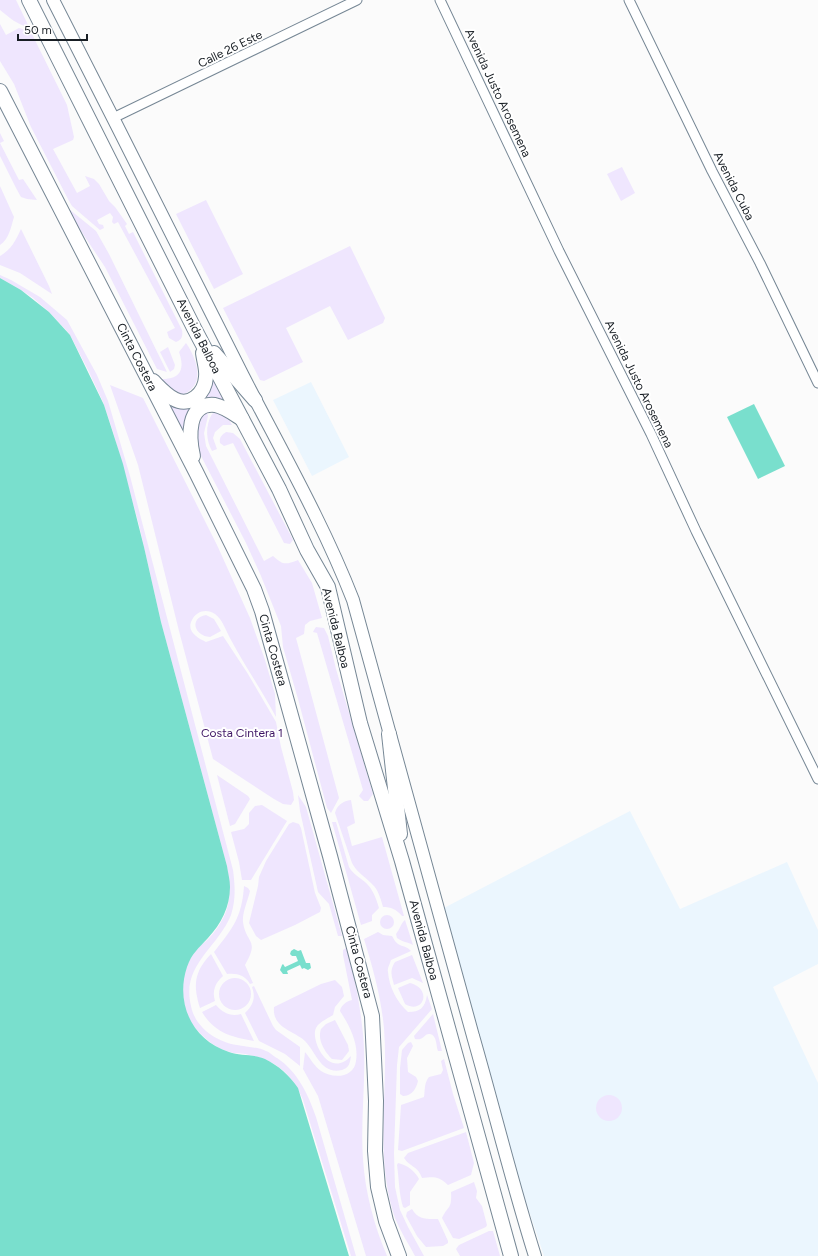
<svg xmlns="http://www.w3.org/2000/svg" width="818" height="1256" font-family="Figtree,sans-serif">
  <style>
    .built { fill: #ebf6fe }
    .green { fill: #efe6fe }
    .water { fill: #79dfcd }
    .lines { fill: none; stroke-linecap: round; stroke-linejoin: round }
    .minor-casing { stroke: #768795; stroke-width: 11 }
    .major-casing { stroke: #768795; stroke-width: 14 }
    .highway-casing { stroke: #768795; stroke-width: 16 }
    .minor { stroke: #fff; stroke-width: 9 }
    .major { stroke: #fff; stroke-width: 12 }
    .highway { stroke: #fff; stroke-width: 14 }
    .labels { text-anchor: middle; stroke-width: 4; stroke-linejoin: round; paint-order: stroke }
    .street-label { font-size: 12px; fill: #181e24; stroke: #fff }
    .park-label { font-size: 12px; fill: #3e1564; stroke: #fff }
  </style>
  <rect width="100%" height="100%" fill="#fbfbfb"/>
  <g class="built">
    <path d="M311,382l38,75 -37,19 -39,-76z"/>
    <path d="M630,811l50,98 107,-47 31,68v34l-45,23 45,96v173h-274l-28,-84 -74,-263z"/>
  </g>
  <g class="green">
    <path d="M0,0h16l13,27c-12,-2 -20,-10 -29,-17z"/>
    <path d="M0,24l6,11 13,-7 12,4 36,73 7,32 -1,3 -20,9 24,44 13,-7 -5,-10 9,3 5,5 10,17 6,6 12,17 -2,2 4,8 4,-2 49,98c1,6 0,10 -6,12l-7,-4 -2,-6 8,-4 -57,-106 -4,2 -2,-2 1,-5 -3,-4 -13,7 2,4 4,1 1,3 -4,2 -28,-24 -3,-5 -38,-74 -17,-43 -14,-23z"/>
    <path d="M0,133l4,8 -4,2 19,37 4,-1 14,21 -10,-1 -6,-2 -5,-9 -16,-32z"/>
    <path d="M622,167l13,26 -14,8 -14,-27z"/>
    <path d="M0,186l14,31c-3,10 -5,22 -14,28z"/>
    <path d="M206,200l37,74 -29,15 -38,-75z"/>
    <path d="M69,209l27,22 13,23 58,118 -10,-3 -52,-102 -30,-45z"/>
    <path d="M21,229l28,57 3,8 -32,-21 -20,-8v-9c11,-6 16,-16 21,-27z"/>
    <path d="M350,246l35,72 -2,5 -35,17 -18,-34 -44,22 17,34 -39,19 -4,-1 -37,-72z"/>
    <path d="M0,275l11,5 29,17 27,23 30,55 11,26 22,75 103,394c2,15 3,30 -2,45 -14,34 -50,50 -40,91 4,21 25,36 46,39 9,2 21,2 29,6 4,1 7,5 11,7 21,14 31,36 39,59l40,139h-5l-48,-156c-12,-28 -28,-40 -58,-46 -5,-1 -11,0 -15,-2 -13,-3 -24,-12 -33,-22 -18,-19 -19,-54 -4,-76 3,-5 8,-9 13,-13 8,-7 15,-18 19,-27 7,-16 4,-33 2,-48l-66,-244 -22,-97 -26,-93 -10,-30 -15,-32 -18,-35 -4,-5 -17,-18 -16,-14 -12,-8 -21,-12z"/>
    <path d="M186,343c9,13 19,37 3,48 -6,5 -10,4 -16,-1 -5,-3 -8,-5 -11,-11 19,0 23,-10 17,-27z"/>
    <path d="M168,347l7,18 -1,4 -4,3 -10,-20z"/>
    <path d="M209,369l18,35 -13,-3 -30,36 -18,-36 18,4z"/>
    <path d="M110,385l33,13 74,147 33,73 15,42 10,34 1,23c-14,-26 -31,-51 -45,-77 -5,-9 -8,-20 -16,-26 -8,-6 -19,-3 -23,6 -6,11 5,18 14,22l17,-6 25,38 28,48 5,25 12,45 1,8 -3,5 -8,-1 -9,-5 -61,-40 -34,-128 -41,-166z"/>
    <path d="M217,411l10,5 5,9h-9l-8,7 -2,6 4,11 -5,2c-6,-11 -7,-25 0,-37z"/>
    <path d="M207,412l1,4 -4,17 2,13 58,115 9,-5c10,9 12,9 25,4l14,23 10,35 -12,3 -5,4 -1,9 -8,4 43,160 -8,15 -4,-5 -29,-109 -15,-52 -2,-21 -20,-50 -15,-33 -46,-89 -5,-18 3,-18z"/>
    <path d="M226,432l7,1 7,6 50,95 3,6 -3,4 -6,-1 -51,-100 -9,3 -4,-3c-1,-6 2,-8 6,-11z"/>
    <path d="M206,615l8,4 7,12 -11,6c-16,-1 -21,-19 -4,-22z"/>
    <path d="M316,627l8,1 4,8 8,33 37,125 -5,7h-4l-5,-5 4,-6 -46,-157 -4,-1 1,-2z"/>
    <path d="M217,775l31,21 2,3 -15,25 -5,2z"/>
    <path d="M298,795l8,12 36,129h-4l-9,-32 -11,-12 -18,-81z"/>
    <path d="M351,800l4,23 -8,4 5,19 30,-9 22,79h-2c-6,-7 -11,-9 -19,-9 -2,-7 -4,-15 -9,-21 -7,-8 -17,-13 -22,-23l-17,-50c2,-8 8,-12 16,-13z"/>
    <path d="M262,805l25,16 -36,59h-9l-3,-18 -8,-30 13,-3 5,-5v-11l6,-7z"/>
    <path d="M293,822l6,2 2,4 14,65 6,15 -1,4 -25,13 -34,15 -5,-4 -7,-13 9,-37 1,-9 7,-16 23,-37z"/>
    <path d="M332,822h4l13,45c4,7 10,10 16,15 8,7 11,16 14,26l-7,7v6l-11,4z"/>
    <path d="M244,886l4,2 2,3c-2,9 -8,22 -7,31 3,22 17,17 2,43l8,18 -3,1c-5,-9 -13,-11 -23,-10l-13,-22c19,-24 28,-35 30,-66z"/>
    <circle cx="387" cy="922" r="7"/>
    <path d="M405,920l8,25c-5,-3 -11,-3 -16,-7l-1,-4c4,-5 5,-11 9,-14z"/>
    <path d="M378,932l5,3 9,1c2,3 3,6 6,8 5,3 9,2 13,7l-20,9c-1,4 -4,8 -3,12 1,15 9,30 20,40 12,0 17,-4 19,-17l5,14 -33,38 -2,18 -3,88 1,34 5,23 8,17 16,29h-9c-6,-12 -15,-25 -20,-38 -21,-61 -6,-127 -11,-190 -3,-31 -11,-60 -20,-89z"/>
    <path d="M346,948c9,28 14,57 17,86 4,42 -3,84 0,125 2,33 11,66 24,97h-21l-48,-160 -15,-27 2,-17c5,6 9,14 16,19 12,8 33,7 35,-10 3,-18 -7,-36 -16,-50 1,-6 7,-10 12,-11l-9,-45v-5z"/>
    <path d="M211,954l12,22c-8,7 -11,15 -8,25l-15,7c-7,-23 -6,-36 11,-54z"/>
    <path d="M412,955l11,28 -11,-5 -18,7c-2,-9 -5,-14 1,-23z"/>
    <circle cx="235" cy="994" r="16"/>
    <path d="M335,980l7,7 2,9 -9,11 -2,8c-6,4 -14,7 -17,13 -6,12 13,52 35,28 -1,7 -2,12 -9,14 -21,5 -26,-18 -37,-29 -12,-11 -33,-13 -31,-34l47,-23z"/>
    <path d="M410,983c23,6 13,32 -5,21l-7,-16z"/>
    <path d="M254,986l19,40 3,4 24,17v19l-15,-12 -26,-13 -14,-28c8,-8 11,-15 7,-26z"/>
    <path d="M216,1005c7,8 15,12 25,9l13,27c-23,-4 -39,-8 -52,-29z"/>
    <path d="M433,1014l9,37h-4c-2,-5 -1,-16 -8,-17 -6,-1 -6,7 -15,5l-1,-3z"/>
    <path d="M335,1020l13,25 1,6 -7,9 -10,-1c-7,-7 -15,-19 -11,-30l5,-5z"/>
    <path d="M411,1042l2,4 -6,12 1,14 8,5 2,4c-2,8 -6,15 -15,15l-3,-2v-26l2,-18 6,-7z"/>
    <path d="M444,1059l9,35 11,34 -62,23 -4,-1 3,-45 23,-8c1,-7 0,-14 5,-20l12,-3 2,-4 -2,-9z"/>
    <circle cx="609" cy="1108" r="13"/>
    <path d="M466,1132l8,31 -3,12 -23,10c-10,-9 -14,-8 -26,-7 -4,-12 -12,-11 -18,-20l4,-5z"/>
    <path d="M398,1163c9,2 17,8 21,16l-9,13v13l-5,3 -2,-1c-4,-13 -4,-28 -6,-42z"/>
    <path d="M474,1182l3,9 -1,7 6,8 5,19 -1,2 -27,12 -6,-1 -11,-20c6,-13 10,-8 9,-26z"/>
    <path d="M412,1209c6,11 15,10 26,10l10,22v2l-5,3 -17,1 -9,-11 -11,-20 1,-4z"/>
    <path d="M489,1231h4l7,25h-40l-4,-7 3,-4z"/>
  </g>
  <g class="water">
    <path d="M0,278l21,12 28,22 21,23 34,70 19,59 21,83 17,75 66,244c1,7 3,14 3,21 0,20 -9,37 -22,51 -10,11 -16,15 -21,29 -12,36 5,73 42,85 11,4 25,2 36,7 14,7 24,16 33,29l51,168h-349z"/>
    <path d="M754,404l31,62 -27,13 -31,-62z"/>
    <path d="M294,949l4,2 3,-1 5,13h4l1,5 -3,2 -4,-2 -2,1 -2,-4 -13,6 1,3h-5l-3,-4 2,-5 1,-1 2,3 13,-6 -2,-5h-4l-2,-2 1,-3z"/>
  </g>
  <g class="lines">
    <g class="minor-casing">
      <g id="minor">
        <path d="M440,0l119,251 92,183 45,97 122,248"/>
        <path d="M629,0l83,171 48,92 58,120"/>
        <path d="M113,118l244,-118"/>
      </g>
    </g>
    <g class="major-casing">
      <path id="major" d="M53,0c64,125 127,251 190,376 38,74 80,147 110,224 40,146 80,291 120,436 21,73 39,147 62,220"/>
    </g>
    <g class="highway-casing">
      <g id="highway">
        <path d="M29,0l165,328 85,161 28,61 21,37 32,136 42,138 109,395"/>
        <path d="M0,91l196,381 58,117 8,22 68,245 42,160 4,85 -1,50 3,36 8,34 13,35"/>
        <path d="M214,353l41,47"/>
        <path d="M153,381c6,6 13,14 21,18 16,9 31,-6 32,-22 1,-8 -2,-16 -3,-24"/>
        <path d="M193,456c-4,-17 -7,-54 22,-51 10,2 19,9 27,14"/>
        <path d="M389,734l11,100"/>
      </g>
    </g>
    <use href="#minor" class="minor"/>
    <use href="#major" class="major"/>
    <use href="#highway" class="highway"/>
  </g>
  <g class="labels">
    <g class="street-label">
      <text transform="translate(230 49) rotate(-26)" y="4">Calle 26 Este</text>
      <text transform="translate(498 93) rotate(65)" y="4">Avenida Justo Arosemena</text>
      <text transform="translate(734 186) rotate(63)" y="4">Avenida Cuba</text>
      <text transform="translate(199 336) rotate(63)" y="4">Avenida Balboa</text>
      <text transform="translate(137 357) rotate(63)" y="4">Cinta Costera</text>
      <text transform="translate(639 384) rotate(64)" y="4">Avenida Justo Arosemena</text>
      <text transform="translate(336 628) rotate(76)" y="4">Avenida Balboa</text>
      <text transform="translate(273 650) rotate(74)" y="4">Cinta Costera</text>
      <text transform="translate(424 940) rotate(75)" y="4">Avenida Balboa</text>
      <text transform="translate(359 962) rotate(75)" y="4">Cinta Costera</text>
    </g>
    <g class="park-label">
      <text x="242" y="737">Costa Cintera 1</text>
    </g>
  </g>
  <path d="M18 34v6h69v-6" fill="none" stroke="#181e24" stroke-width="2"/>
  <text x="24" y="34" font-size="12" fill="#181e24" stroke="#ffffff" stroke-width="3" paint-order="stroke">50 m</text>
</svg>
